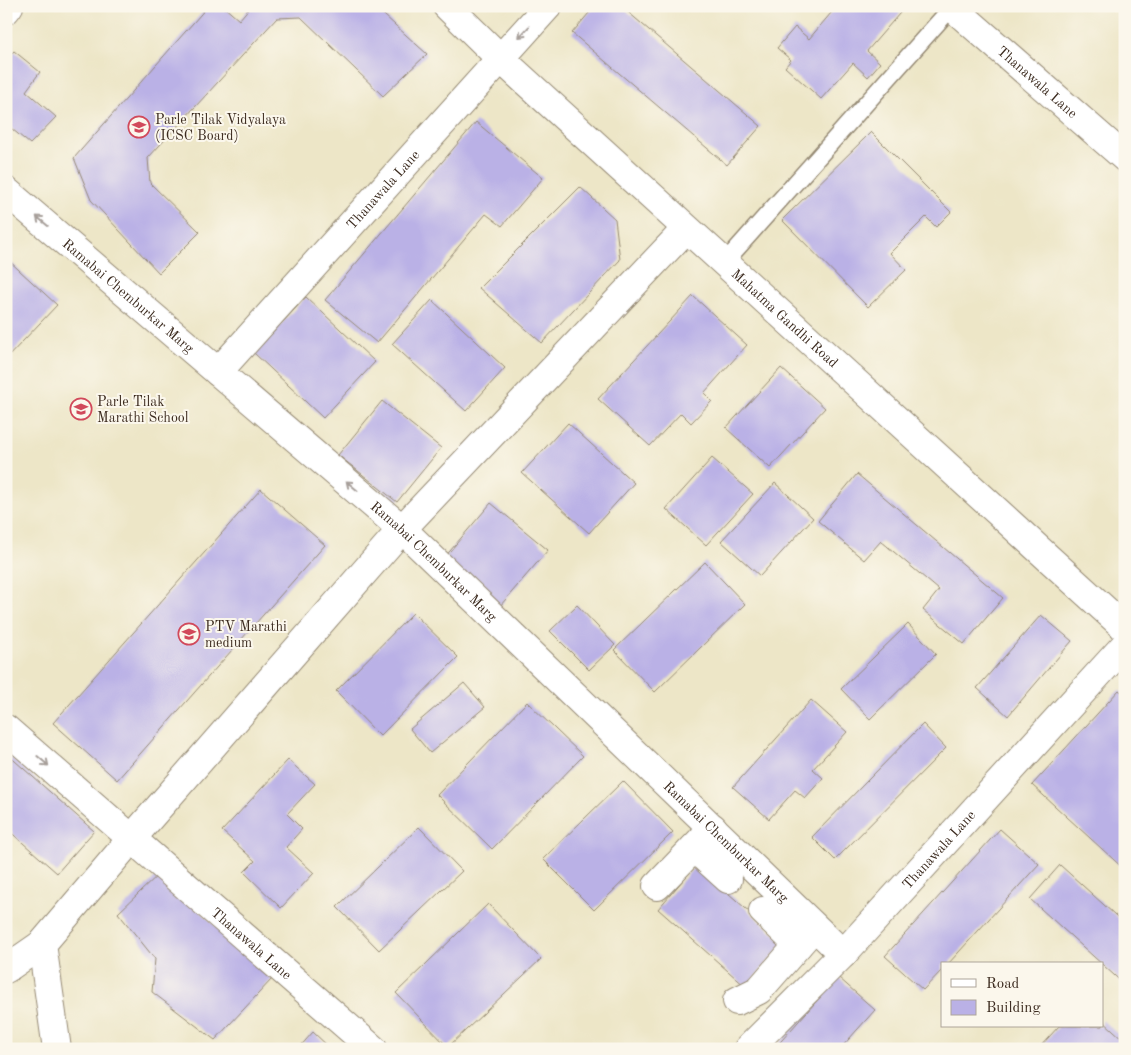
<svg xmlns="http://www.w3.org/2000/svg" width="1131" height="1055" font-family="'Old Standard TT',serif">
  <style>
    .building { fill: #bab1e6 }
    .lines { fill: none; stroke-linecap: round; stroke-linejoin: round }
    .service-casing { stroke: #948872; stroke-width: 19 }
    .minor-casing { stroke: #948872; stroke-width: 30 }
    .tertiary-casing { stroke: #948872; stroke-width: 30 }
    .service { stroke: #fff; stroke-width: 16 }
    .minor { stroke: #fff; stroke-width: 28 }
    .tertiary { stroke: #fff; stroke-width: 28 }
    .oneway { stroke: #a79f9a }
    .labels { text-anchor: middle; stroke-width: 4; stroke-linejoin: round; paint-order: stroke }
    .street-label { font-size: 14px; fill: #3b2a1e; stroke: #fbf7ec }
    .poi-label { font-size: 14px; fill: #3b2a1e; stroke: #fbf7ec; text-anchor: start }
  </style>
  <rect width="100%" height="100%" fill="#fbf7ec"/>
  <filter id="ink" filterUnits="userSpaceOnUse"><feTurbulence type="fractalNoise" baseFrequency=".02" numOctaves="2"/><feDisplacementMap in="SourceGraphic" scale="10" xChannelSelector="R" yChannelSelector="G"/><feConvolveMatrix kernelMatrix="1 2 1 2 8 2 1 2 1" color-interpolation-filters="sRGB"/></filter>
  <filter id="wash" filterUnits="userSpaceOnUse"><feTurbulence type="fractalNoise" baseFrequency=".0096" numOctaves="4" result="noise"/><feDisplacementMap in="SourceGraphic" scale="20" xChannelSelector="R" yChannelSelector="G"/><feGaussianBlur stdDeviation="1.12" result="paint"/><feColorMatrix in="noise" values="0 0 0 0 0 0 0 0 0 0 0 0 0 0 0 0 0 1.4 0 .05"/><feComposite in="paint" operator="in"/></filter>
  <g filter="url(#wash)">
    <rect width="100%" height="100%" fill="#ede6c7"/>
    <g id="blocks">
      <g class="building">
        <path d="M208,6h15l16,14 12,-14h123l53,48 -44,42 -82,-79 -24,1 -129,140 2,25 50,49 -41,41 -68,-73 -17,-42z"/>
        <path d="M595,6h26l140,120 -34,39 -155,-132z"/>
        <path d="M837,6h69l-39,45 13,12 -12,14 -15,-14 -32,36 -36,-32 6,-7 -14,-12 18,-21 14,12z"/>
        <path d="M14,51l26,21 -14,19 30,26 -26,27 -24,-20v-66z"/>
        <path d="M476,122l67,56 -41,48 -16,-12 -109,129 -52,-43z"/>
        <path d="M871,132l80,80 -15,15 -10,-10 -36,36 16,17 -38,37 -86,-87z"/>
        <path d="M580,187l35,32 5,41 -78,83 -63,-55z"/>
        <path d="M6,258l51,47 -51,54z"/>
        <path d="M693,296l54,49 -43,48 8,8 -21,22 -10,-10 -31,33 -52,-47z"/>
        <path d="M306,297l69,65 -52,56 -69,-65z"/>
        <path d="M432,300l73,68 -39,43 -74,-67z"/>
        <path d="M781,368l44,40 -55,60 -44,-40z"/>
        <path d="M382,401l59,47 -44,54 -59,-47z"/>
        <path d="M568,423l66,60 -45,50 -67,-60z"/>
        <path d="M712,458l41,36 -47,51 -40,-36z"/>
        <path d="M857,474l146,124 -39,46 -41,-34 16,-20 -58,-49 -17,19 -46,-39z"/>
        <path d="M775,483l38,35 -53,58 -39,-35z"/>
        <path d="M261,489l64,56 -208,235 -64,-57z"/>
        <path d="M491,503l57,47 -48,56 -56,-48z"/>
        <path d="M705,562l40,42 -90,88 -41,-42z"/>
        <path d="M577,605l38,40 -26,25 -39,-39z"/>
        <path d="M413,613l45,44 -78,79 -44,-45z"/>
        <path d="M1041,615l31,26 -64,75 -31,-28z"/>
        <path d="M908,624l28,30 -66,65 -29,-30z"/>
        <path d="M464,683l21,24 -55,46 -20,-24z"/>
        <path d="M1119,690l6,5v175l-93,-85z"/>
        <path d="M811,700l36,32 -34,37 10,9 -18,20 -10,-8 -26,29 -36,-32z"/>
        <path d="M527,702l56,54 -91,93 -55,-54z"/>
        <path d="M923,724l23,24 -111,112 -23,-23z"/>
        <path d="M6,753l88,78 -37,42 -51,-45z"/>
        <path d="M288,760l27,24 -28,30 15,15 -16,18 28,26 -33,35 -37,-36 11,-11 -33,-30z"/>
        <path d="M623,781l50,51 -79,78 -51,-51z"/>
        <path d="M419,827l43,44 -83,79 -42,-43z"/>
        <path d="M1000,829l39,35 -91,100h-6v6l-19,20 -38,-34z"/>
        <path d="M696,865l89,78 -39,44 -88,-78z"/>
        <path d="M1060,865l65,59v61l-95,-86z"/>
        <path d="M160,873l112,106 -57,61 -63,-48 3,-33 -37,-46z"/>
        <path d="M488,904l53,55 -93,88 -52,-54z"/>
        <path d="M838,977l37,33 -35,39h-66z"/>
        <path d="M1102,1020l22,20 -8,9h-78l21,-23h43z"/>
        <path d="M313,1032l18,17h-33z"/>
      </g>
    </g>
  </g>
  <g filter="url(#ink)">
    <use href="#blocks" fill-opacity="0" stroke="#948872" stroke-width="1"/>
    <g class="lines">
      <g class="service-casing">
        <path id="service" d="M724,263l228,-256"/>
      </g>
      <g class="minor-casing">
        <g id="minor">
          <path id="s1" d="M951,6l174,152"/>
          <path id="s2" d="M6,191l396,338 441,425"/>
          <path id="s3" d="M218,372l330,-366"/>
          <path id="s4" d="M6,729l367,320"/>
          <path d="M694,848l34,31"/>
          <path d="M657,886l56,-58"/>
          <path d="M763,911l35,34"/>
          <path d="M42,944l15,105"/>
          <path d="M6,969l36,-25 91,-107 269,-308 284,-300"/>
          <path d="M737,1001l22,-11 55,-63"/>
          <path id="s5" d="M748,1049l95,-95 282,-309"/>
        </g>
      </g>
      <g class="tertiary-casing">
        <g id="tertiary">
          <path id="s6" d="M447,6l53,52 625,570"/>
          <path d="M6,10l3,-4"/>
        </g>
      </g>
      <use href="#service" class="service"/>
      <use href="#minor" class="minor"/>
      <use href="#tertiary" class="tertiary"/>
    </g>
    <defs><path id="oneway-shaft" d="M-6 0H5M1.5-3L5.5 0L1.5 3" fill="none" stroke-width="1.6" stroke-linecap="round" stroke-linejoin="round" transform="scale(1.25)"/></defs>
    <g class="oneway">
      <use href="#oneway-shaft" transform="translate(524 32) rotate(133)"/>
      <use href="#oneway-shaft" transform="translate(42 221) rotate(-140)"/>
      <use href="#oneway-shaft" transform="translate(352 486) rotate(-140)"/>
      <use href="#oneway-shaft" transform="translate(43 761) rotate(41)"/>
    </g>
  </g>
  <defs>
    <g id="school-ring" transform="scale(1.125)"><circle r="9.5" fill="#fbf7ec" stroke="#d1495b" stroke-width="1.5"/><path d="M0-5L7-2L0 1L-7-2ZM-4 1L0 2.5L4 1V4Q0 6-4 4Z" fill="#d1495b"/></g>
  </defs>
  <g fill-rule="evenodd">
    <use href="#school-ring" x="139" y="127"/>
    <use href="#school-ring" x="81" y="409"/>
    <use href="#school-ring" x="189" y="634"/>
  </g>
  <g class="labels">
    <g class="street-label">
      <text dy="5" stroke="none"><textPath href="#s1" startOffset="115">Thanawala Lane</textPath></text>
      <text dy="5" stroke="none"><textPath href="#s3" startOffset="246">Thanawala Lane</textPath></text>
      <text dy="5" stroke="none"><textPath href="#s2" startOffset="161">Ramabai Chemburkar Marg</textPath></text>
      <text dy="5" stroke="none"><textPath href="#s6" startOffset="460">Mahatma Gandhi Road</textPath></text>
      <text dy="5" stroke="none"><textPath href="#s2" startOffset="566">Ramabai Chemburkar Marg</textPath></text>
      <text dy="5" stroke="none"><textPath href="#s2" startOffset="971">Ramabai Chemburkar Marg</textPath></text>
      <text dy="5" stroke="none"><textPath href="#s5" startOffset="276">Thanawala Lane</textPath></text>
      <text dy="5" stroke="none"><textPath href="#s4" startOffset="326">Thanawala Lane</textPath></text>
    </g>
    <g class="poi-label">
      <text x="155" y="124">Parle Tilak Vidyalaya<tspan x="155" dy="16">(ICSC Board)</tspan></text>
      <text x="97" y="406">Parle Tilak<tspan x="97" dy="16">Marathi School</tspan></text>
      <text x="205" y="631">PTV Marathi<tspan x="205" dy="16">medium</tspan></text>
    </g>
  </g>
  <rect width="1131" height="1055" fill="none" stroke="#fbf7ec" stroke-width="25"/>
  <rect x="941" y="962" width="162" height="65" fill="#fbf7ec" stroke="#aea59a"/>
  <rect x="951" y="979" width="25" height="8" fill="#ffffff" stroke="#aea59a"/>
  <text x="986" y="988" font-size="15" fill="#3b2a1e">Road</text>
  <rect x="951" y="1000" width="25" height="15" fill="#bab1e6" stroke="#aea59a"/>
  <text x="986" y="1012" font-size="15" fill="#3b2a1e">Building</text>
</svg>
